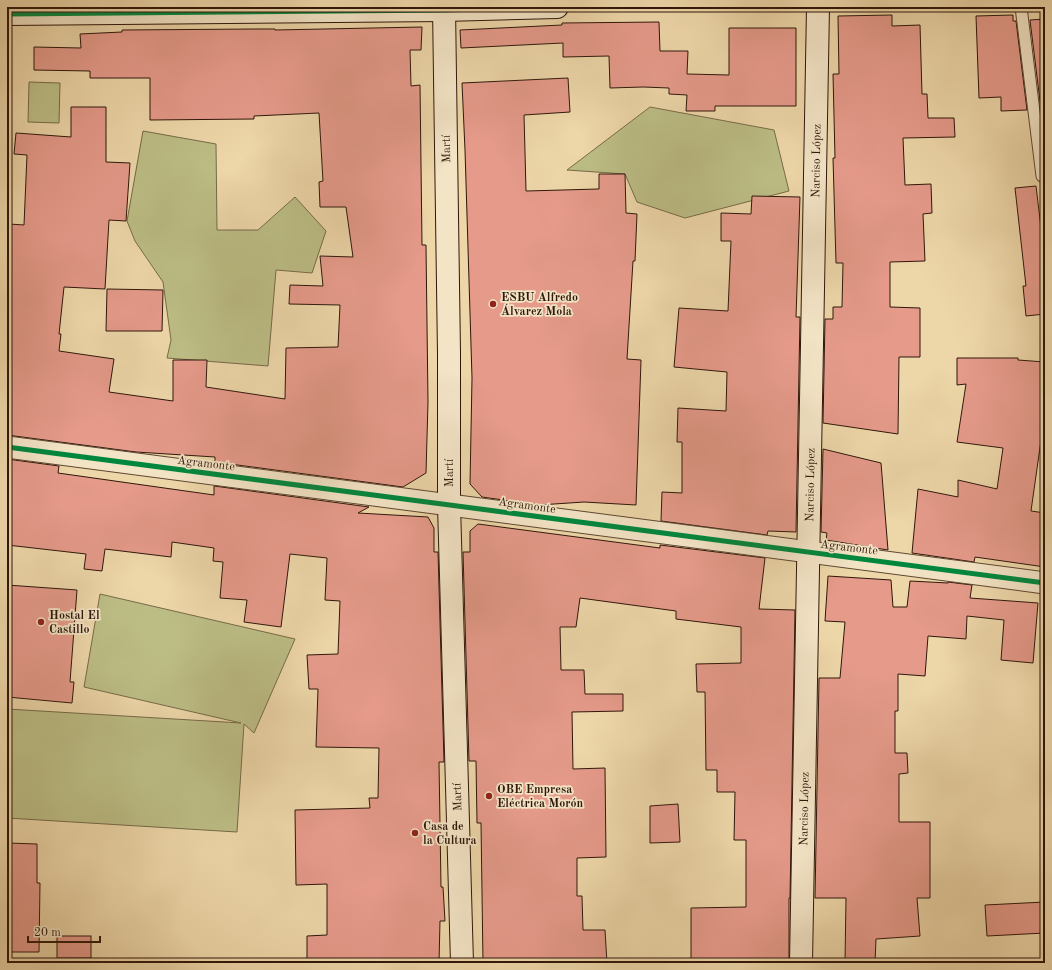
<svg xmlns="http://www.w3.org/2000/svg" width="1052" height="970" font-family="'Old Standard TT',serif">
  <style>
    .green { fill: #bcbd85; stroke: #766a48 }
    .building { fill: #e59a8a; stroke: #2f170a }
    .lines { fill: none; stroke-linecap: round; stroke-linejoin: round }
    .lane-casing { stroke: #5e4732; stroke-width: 13 }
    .street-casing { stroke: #5e4732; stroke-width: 23 }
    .secondary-casing { stroke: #2f170a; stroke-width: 24 }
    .lane { stroke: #f3e4c6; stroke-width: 11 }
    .street { stroke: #f3e4c6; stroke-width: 21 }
    .secondary { stroke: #f3e4c6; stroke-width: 22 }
    .cycleway-casing { stroke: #f3e4c6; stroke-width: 8 }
    .cycleway { stroke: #00873e; stroke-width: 5 }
    .poi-dot { fill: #8f2418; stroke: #f3e4c6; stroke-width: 1.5 }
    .labels { text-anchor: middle; stroke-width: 3.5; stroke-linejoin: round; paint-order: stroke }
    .street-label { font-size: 12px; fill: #2f170a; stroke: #f3e4c6 }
    .poi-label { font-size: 12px; font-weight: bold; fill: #2f170a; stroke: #f3e4c6; text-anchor: start }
  </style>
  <rect width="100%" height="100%" fill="#edd6a8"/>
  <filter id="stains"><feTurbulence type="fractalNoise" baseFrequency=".005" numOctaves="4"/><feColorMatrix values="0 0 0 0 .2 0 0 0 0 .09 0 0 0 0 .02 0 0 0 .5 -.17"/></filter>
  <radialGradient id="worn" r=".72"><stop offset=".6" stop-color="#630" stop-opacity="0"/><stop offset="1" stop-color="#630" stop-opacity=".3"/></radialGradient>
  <g class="green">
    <path d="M29,82l31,1 -1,40 -31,-1z"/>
    <path d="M650,107l124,23 15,61 -104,27 -48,-16 -12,-28 -58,-4z"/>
    <path d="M143,131l73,13 1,86h41l37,-33 31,34 -14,42 -36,-3 -8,96 -101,-8 4,-18 -8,-58 -28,-41 -8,-20z"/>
    <path d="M100,594l195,45 -41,94 -10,-9 -7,108 -230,-14v-109l234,14 -157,-36z"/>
  </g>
  <g class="building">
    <path d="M892,15v11l28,-1 2,69h5l1,24h26l1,19 -52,1 2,47 26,-1 1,29 -9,1 2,47 -35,1v45l30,1v49h-21l-1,77 -75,-11 2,-104h8v-12h9l1,-44h-7l-3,-105h2l-2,-84h6l-1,-58z"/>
    <path d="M1013,15v6h3l11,89 -26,1v-14l-22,1 -3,-82z"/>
    <path d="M1045,19v89l-4,1 -11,-89z"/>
    <path d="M659,22l1,29h28l-1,23 42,1v-47h67v78h-81v5h-29l1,-16 -18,-1v-6l-26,-1 -33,1 -1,-32 -46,1v-14l-102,5 -1,-18 102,-5v-2z"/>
    <path d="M422,27l-1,23h-11l1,36 9,-1 2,160h4l2,157 -2,71 -23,14 -188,-25v-5l-79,-5 -129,-17v-163l2,-48 15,1 3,-70 -13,-1 2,-21 55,4v-30h35v55l24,1 -4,58 -17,-1 -4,69 -41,-2 -5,47h2l-2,17 55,8 -5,33 64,9v-41h34l-1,27 79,12 1,-51 52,-1 2,-42 -51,-1 1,-19 33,1 -3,-30 33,1 -7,-50h-26l-1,-25 4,-1 -4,-68 -65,3v3l-104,1v-42h-60v-7l-56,-1v-23l47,1 -1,-14 42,-2v-2l132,-1h21v1z"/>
    <path d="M568,78l2,34 -46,3 2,76 73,-2v-15h26l1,39 11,1 -2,47h-2l-6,98 14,1 -5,145 -52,-3 -45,3 -57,-8 -12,-13 2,-106 -7,-228 -3,-67z"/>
    <path d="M1036,186l9,75v53l-19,2 -3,-30h3l-11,-98z"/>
    <path d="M752,196l48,1 -4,120h4l-4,215 -28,-1 -1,4 -106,-14 1,-29 20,1v-51h-5l1,-34 48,3 1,-39 -53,-5 5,-59 49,3 3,-70h-10v-28l30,1z"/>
    <path d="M107,289l56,1 -1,41h-56z"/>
    <path d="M957,358h61v2l27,2v50l-14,99 14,2v54l-70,-10 -1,5 -62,-9 6,-64 40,8v-17l39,9 6,-41 -46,-6 9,-58 -9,1z"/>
    <path d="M823,449l58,14 7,87 -62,-10 1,-7 -6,-1z"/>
    <path d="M7,459l52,7 -1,7 156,22v-9l155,21 -11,6 70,4 6,11v24h4l6,210h-5l2,125h2l2,34h-5l-1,42h-55v-4l-57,1v3h-20v-27l20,-1v-51l-31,1 -1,-75 75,-2 -1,-10h9l1,-50 -63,-1 2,-58h-9l-2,-34 31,-1 2,-53 -15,-1 2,-42 -37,-4 -9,73 -37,-5 3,-22 -27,-2 3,-36 -10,-1 1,-13 -42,-6 -1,15 -66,-8 -3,22 -18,-2 2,-15 -79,-9z"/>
    <path d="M478,524l182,24v-3l105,13 -6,51 36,1 -5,288h-1v65h-98v-55l55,-1v-67h-12l1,-48h-18v-22h-11l-1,-78h-8l-1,-28 45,-1v-36l-65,-8v-8l-96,-13 -4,29h-16l1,43h23l1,24h38v17l-51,1 1,57 32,-1 1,89 -29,1v38h5l1,34h22l2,33h-124l-2,-140h-4l-1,-62h-7l-6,-209h7v-21z"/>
    <path d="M828,576l63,4 2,27h14l3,-26 38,2v-1l24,3 -2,13 68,5 -5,60 -32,-3 3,-40 -37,-4 -1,23 -38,-3 -3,40 -27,-2v37h-3v42h12l1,20 -9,1v48h31v76h-13l3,38 -44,3 -1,24h-30l1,-65h-31l4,-220h21l5,-56 -20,-1z"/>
    <path d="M7,585l70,5 -7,92h4l-2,21 -65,-6z"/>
    <path d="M678,804l2,38 -30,1v-37z"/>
    <path d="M7,843l30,1v39h3l-1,69h-32z"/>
    <path d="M1045,902v31l-58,3 -2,-31z"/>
    <rect x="57" y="936" width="34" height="22"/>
  </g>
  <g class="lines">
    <g class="lane-casing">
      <path id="lane" d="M1021,7l21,169"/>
    </g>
    <g class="street-casing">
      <path id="street" d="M7,447l1038,136"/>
    </g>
    <g class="secondary-casing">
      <g id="secondary">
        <path d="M444,7l5,347v151l13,458"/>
        <path d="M7,14l437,-4 113,-3"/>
        <path d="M801,963l17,-956"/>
      </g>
    </g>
    <use href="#lane" class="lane"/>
    <use href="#street" class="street"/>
    <use href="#secondary" class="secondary"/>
    <g class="cycleway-casing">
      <g id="cycleway">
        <path d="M7,14l437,-4 113,-3"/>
        <path d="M7,447l1038,136"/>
      </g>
    </g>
    <use href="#cycleway" class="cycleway"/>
  </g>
  <g class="poi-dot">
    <circle cx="493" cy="304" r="4"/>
    <circle cx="41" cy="622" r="4"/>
    <circle cx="489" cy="796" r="4"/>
    <circle cx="415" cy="833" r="4"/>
  </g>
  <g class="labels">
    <g class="street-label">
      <text transform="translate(446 149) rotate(-91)" y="4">Martí</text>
      <text transform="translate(816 161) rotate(-89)" y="4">Narciso López</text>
      <text transform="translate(206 463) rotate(7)" y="4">Agramonte</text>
      <text transform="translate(449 473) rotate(-90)" y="4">Martí</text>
      <text transform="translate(810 485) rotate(-89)" y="4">Narciso López</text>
      <text transform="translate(527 505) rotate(8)" y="4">Agramonte</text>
      <text transform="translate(849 547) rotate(7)" y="4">Agramonte</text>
      <text transform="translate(457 797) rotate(-92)" y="4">Martí</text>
      <text transform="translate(804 809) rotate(-89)" y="4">Narciso López</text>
    </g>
    <g class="poi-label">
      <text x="501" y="301">ESBU Alfredo<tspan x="501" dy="14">Álvarez Mola</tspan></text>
      <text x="49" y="619">Hostal El<tspan x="49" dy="14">Castillo</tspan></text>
      <text x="497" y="793">OBE Empresa<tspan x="497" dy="14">Eléctrica Morón</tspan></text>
      <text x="423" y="830">Casa de<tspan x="423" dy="14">la Cultura</tspan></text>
    </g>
  </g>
  <rect width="1052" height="970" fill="none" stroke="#edd6a8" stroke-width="24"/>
  <rect x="8" y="8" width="1036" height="954" fill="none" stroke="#2f170a" stroke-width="2"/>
  <rect x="12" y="12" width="1028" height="946" fill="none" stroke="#2f170a"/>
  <path d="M28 936v6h72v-6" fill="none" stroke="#2f170a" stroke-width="2"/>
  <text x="34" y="936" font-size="12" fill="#2f170a" stroke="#f3e4c6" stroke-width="3" paint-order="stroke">20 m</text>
  <rect width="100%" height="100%" filter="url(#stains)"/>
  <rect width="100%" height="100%" fill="url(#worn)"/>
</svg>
